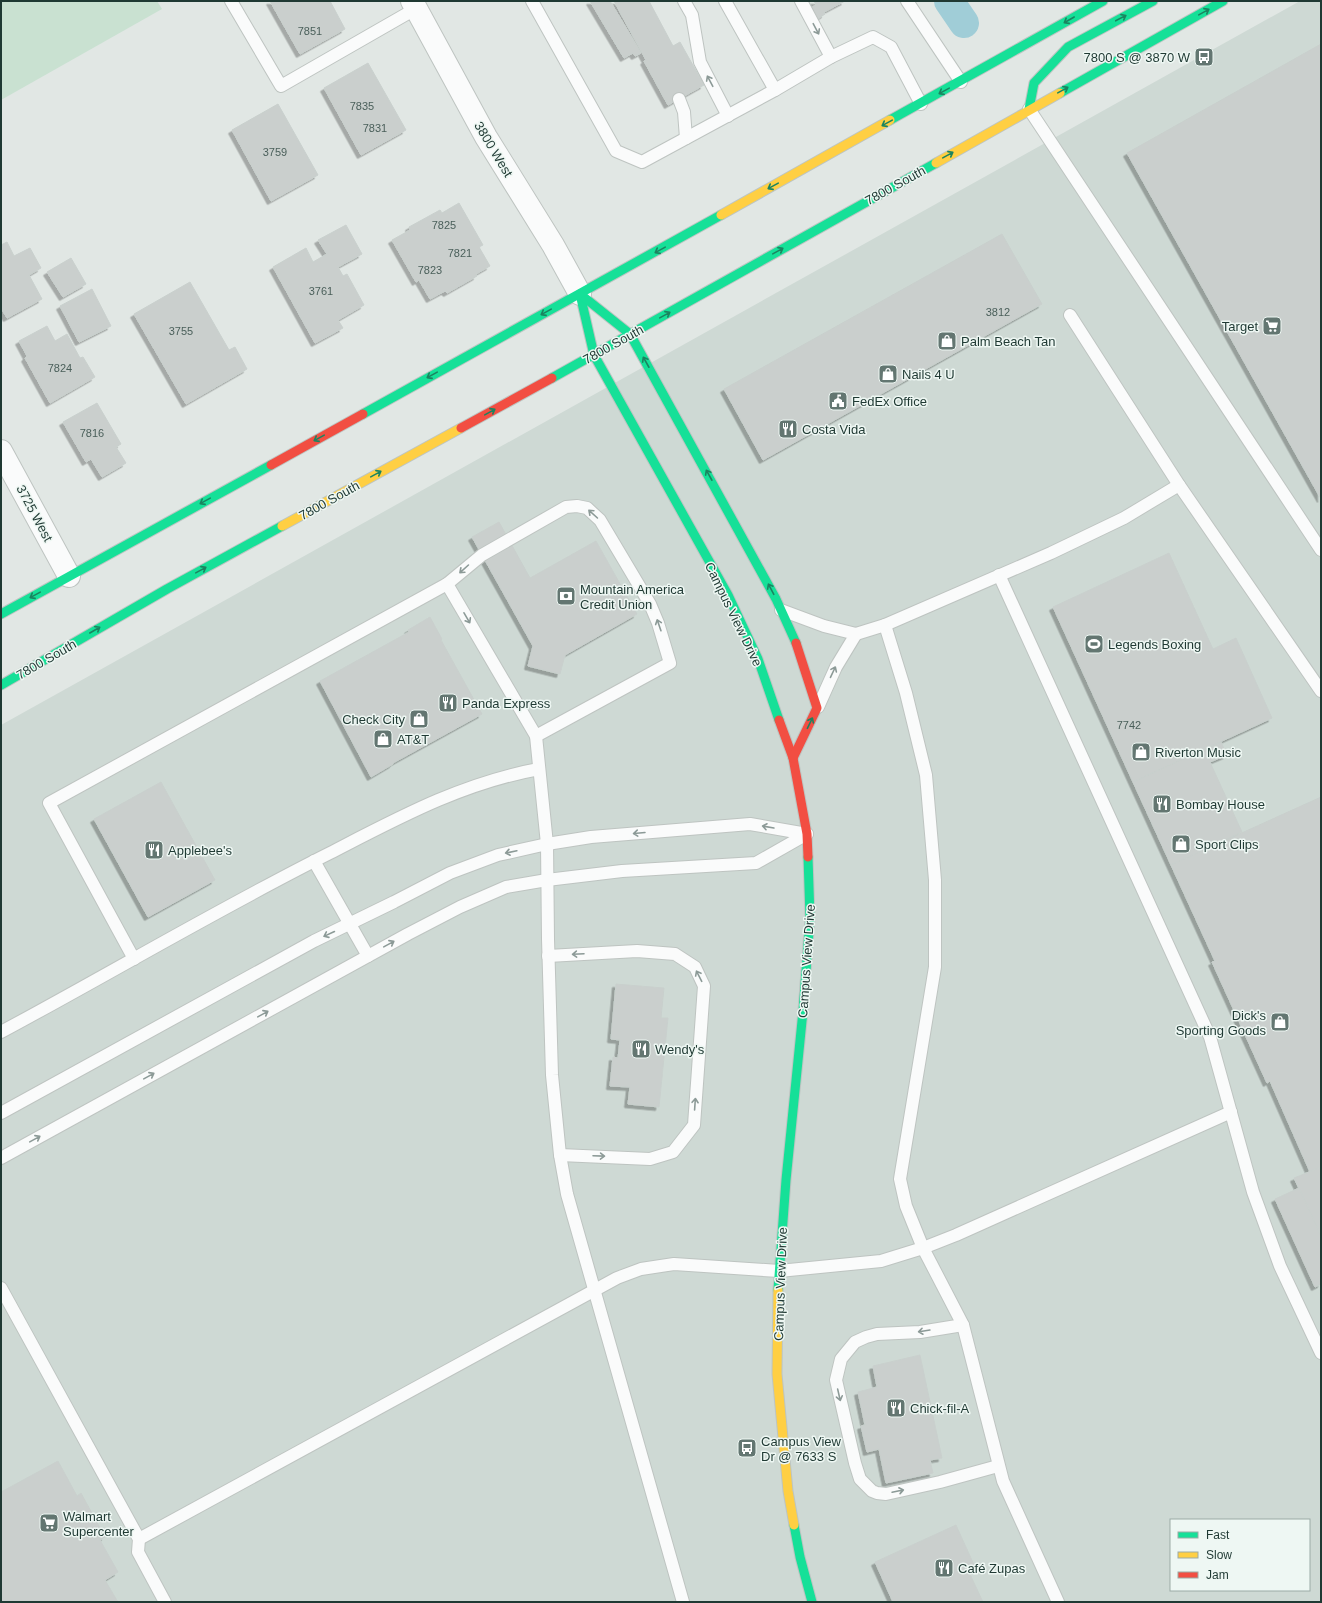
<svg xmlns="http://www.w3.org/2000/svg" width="1322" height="1603" font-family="Arial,sans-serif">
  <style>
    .built { fill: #ced9d4; fill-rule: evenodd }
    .green { fill: #c9e1d1 }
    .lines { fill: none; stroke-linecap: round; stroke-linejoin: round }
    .canal { stroke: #a0cdd7; stroke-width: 30 }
    .building { fill: #cacfcd; stroke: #c9d0cd; filter: url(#shadow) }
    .lane-casing { stroke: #bec4c1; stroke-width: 14 }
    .street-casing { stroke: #bec4c1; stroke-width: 24 }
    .fast-casing { stroke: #bdc5c2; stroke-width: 11 }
    .slow-casing { stroke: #bdc5c2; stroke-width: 11 }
    .jam-casing { stroke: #bdc5c2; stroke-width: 11 }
    .lane { stroke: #fafbfb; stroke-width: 12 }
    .street { stroke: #fafbfb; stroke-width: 22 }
    .fast { stroke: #16e098; stroke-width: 9 }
    .slow { stroke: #ffcf43; stroke-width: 9 }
    .jam { stroke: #f24e42; stroke-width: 9 }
    .oneway { stroke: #1b8460 }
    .oneway2 { stroke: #8c9a97 }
    .labels { text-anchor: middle; stroke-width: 3; stroke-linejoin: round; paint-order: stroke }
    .number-label { font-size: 11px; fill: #4a5f5a }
    .poi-label { font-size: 13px; fill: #1f3933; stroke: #eef7f3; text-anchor: start }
    .street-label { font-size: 13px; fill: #1f3933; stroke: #eef7f3 }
  </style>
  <defs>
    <filter id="shadow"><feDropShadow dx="-3.5" dy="3.5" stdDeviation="0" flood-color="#0004"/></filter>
  </defs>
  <rect width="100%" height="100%" fill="#e1e7e4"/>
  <path class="built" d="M1300,1h21v1601h-1320v-877zM1171,1520h138v70h-138z"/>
  <path class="green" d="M1,1h156l5,8 -161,91z"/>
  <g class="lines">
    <path class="canal" d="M949,1l15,22"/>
  </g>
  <g class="building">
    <path d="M270,1h60l15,28 -45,25z"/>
    <path d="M590,1h20l31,52 -6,3 -2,-3 -9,5z"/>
    <path d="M614,1h35l24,45 7,-4 24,43 -36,20 -24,-44 2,-1z"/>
    <path d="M814,1h31l-21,11 1,2 -9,6 -7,-11 7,-4z"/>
    <path d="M1321,44v455l-194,-346z"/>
    <path d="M368,63l38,67 -45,25 -37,-67z"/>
    <path d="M278,104l40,71 -47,26 -39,-71z"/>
    <path d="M459,203l24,42 -4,2 11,19 -14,8 1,2 -30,17 -2,-2 -15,8 -11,-19 -3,2 -24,-42 18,-10 -1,-3 31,-17 2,3z"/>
    <path d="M346,225l16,29 -24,13 5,9 4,-2 17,31 -26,15 5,8 -28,15 -42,-76 33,-19 7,14 14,-8 -9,-14z"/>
    <path d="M1002,234l40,70 -279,156 -39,-71z"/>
    <path d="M7,242l7,14 16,-8 11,20 -12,7 13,24 -35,19 -6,-10v-63z"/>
    <path d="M71,258l15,26 -23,13 -16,-25z"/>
    <path d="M190,282l39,68 6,-3 12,22 -61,35 -52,-90z"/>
    <path d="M92,289l19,37 -32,16 -19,-36z"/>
    <path d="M47,326l8,15 12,-7 13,24 3,-1 12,20 -45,26 -25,-45 2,-2 -8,-15z"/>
    <path d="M97,403l24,41 -5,3 10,16 -24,14 -11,-18 -5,3 -23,-40z"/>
    <path d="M499,522l31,56 66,-37 41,73 -72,41 -5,19 -32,-8 5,-20 -61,-109z"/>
    <path d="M1169,553l44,96 23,-11 36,80 -139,64 -80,-175z"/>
    <path d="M430,617l12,22 -1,1 41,74 -89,49v1l-22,13 -51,-96 89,-49 -1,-2z"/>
    <path d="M1221,742l6,13 -17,7 32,70 -71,33 -38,-83z"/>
    <path d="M161,782l54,98 -67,37 -54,-98z"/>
    <path d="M1321,797v370l-11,5 -40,-91 -3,2 -55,-121 3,-1 -44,-96z"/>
    <path d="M616,984l48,4 -3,30h7l-9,89 -31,-3 2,-17 -20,-1 3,-29 5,1 2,-18 -9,-1z"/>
    <path d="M1321,1167v69l-27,-58z"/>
    <path d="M1299,1188l22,48v48l-6,3 -40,-88z"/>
    <path d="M920,1355l22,103 -12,2 3,13 -47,10 -7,-34 -12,3 -6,-26 4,-1 -7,-33 19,-5 -4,-21z"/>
    <path d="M58,1461l19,35 4,-3 24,44 -5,3 18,32 -13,8 13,22h-117v-110z"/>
    <path d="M956,1525l19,42 -7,3 15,32h-90l-18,-40z"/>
  </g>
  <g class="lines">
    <g class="lane-casing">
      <g id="lane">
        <path d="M231,1l50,85 136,-78"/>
        <path d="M532,1l84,150 26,11 133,-72 56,-33 42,-20 18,10 30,57"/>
        <path d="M684,1l8,14 8,47 28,54"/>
        <path d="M725,1l50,89"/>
        <path d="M801,1l30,56"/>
        <path d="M907,1l54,81"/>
        <path d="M679,99l5,13 2,26"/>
        <path d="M1029,109l292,441"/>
        <path d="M1070,315l109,170 142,206"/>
        <path d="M999,575l211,462 43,155 27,74 41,87"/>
        <path d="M447,584l89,152 11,108 1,95 4,136 8,80 7,39 116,408"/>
        <path d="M781,610l43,16 32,8 -20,33 -18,40"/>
        <path d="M885,625l21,68 20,82 9,105v87l-35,212 6,27 17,42 40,77 40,156 55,121"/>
        <path d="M856,634l29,-9 166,-72 73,-35 55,-33"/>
        <path d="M314,861l54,95"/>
        <path d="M548,956l89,-5 38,3 20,13 9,19 -10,139 -21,27 -23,7 -90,-4"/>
        <path d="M134,959l-85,-156 398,-219 35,-29 84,-48 11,-1 10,2 13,12 50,84 8,19 12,40 -134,73"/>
        <path d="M1,1032c110,-59 217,-123 329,-179 68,-35 132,-70 209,-84"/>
        <path d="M1,1113l313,-172 80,-39 56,-29 48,-18 49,-11 44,-7 159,-13 57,10"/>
        <path d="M1,1158l407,-224 52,-27 46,-20 41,-7 75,-9 134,-8 51,-29"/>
        <path d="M1,1288l138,251 -1,13 27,50"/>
        <path d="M963,1325l-43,7 -43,2 -11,3 -11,5 -14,17 -5,21 19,83 5,16 12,12 5,2 9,1 54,-12 58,-16"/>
        <path d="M139,1539l478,-261 24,-9 33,-5 105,7 102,-10 42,-13 33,-13 275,-123"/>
      </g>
    </g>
    <g class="street-casing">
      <g id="street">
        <path d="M412,1l74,136 67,108 27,49"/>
        <path d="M1,451l68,125"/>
      </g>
    </g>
    <g class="fast-casing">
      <g id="fast">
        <path d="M1060,93l163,-92"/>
        <path d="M1029,109l5,-26 34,-36 85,-46"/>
        <path d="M890,120l213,-119"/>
        <path d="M580,294l14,61 134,240 30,64 21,61"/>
        <path d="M580,294l50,40 146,265 20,44"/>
        <path d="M552,378l384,-215"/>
        <path d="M363,414l358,-199"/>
        <path d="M1,614l270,-149"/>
        <path d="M1,685l166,-96 115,-63"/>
        <path d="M778,1290l8,-110 17,-169 7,-93 -2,-61"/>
        <path d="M794,1525l6,32 12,45"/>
      </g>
    </g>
    <g class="slow-casing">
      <g id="slow">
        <path d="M936,163l124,-70"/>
        <path d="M721,215l169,-95"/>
        <path d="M282,526l179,-98"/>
        <path d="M778,1290l-1,84 11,117 6,34"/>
      </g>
    </g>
    <g class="jam-casing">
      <g id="jam">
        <path d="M461,428l91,-50"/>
        <path d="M271,465l92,-51"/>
        <path d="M779,720l14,38 14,76 1,23"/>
        <path d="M793,758l24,-50 -21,-65"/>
      </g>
    </g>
    <use href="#lane" class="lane"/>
    <use href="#street" class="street"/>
    <use href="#fast" class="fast"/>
    <use href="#slow" class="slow"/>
    <use href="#jam" class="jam"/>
  </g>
  <defs><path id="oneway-shaft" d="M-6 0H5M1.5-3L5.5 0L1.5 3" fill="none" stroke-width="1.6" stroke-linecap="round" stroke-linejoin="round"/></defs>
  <g class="oneway">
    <use href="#oneway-shaft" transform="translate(1204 12) rotate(-29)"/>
    <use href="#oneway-shaft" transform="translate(1121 18) rotate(-28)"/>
    <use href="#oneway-shaft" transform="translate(1069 20) rotate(150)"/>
    <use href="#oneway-shaft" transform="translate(1063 90) rotate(-29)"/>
    <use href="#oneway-shaft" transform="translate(944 91) rotate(151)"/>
    <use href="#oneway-shaft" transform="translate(887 123) rotate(151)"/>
    <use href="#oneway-shaft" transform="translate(948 155) rotate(-29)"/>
    <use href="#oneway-shaft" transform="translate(773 186) rotate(151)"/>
    <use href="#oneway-shaft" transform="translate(660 250) rotate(151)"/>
    <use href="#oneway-shaft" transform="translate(778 251) rotate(-29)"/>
    <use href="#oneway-shaft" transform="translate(546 312) rotate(151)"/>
    <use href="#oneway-shaft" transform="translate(665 315) rotate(-29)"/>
    <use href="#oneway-shaft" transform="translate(646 362) rotate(-119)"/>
    <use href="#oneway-shaft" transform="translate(432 375) rotate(151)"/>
    <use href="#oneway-shaft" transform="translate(490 412) rotate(-29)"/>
    <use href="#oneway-shaft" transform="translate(319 438) rotate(151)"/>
    <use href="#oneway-shaft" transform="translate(376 474) rotate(-29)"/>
    <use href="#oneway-shaft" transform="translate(709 475) rotate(-119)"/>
    <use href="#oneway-shaft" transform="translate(205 501) rotate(151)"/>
    <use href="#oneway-shaft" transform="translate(201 570) rotate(-29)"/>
    <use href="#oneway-shaft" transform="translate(771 589) rotate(-118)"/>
    <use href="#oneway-shaft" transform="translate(35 595) rotate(151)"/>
    <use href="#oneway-shaft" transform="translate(95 630) rotate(-30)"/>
    <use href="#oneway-shaft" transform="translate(810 723) rotate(-64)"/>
  </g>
  <g class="oneway2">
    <use href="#oneway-shaft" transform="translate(816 29) rotate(62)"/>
    <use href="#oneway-shaft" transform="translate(710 81) rotate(-118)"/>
    <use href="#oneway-shaft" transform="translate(593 514) rotate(-138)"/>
    <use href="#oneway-shaft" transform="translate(464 569) rotate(138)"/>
    <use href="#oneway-shaft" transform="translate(467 618) rotate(60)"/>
    <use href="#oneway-shaft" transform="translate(659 625) rotate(-109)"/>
    <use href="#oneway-shaft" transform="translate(833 672) rotate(-65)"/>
    <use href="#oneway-shaft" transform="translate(768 827) rotate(-170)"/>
    <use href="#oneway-shaft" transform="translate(639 833) rotate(175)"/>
    <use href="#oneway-shaft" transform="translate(511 852) rotate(168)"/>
    <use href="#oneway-shaft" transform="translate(329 934) rotate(155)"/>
    <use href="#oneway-shaft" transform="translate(389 944) rotate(-29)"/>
    <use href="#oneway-shaft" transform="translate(578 954) rotate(177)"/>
    <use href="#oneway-shaft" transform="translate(699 976) rotate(-117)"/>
    <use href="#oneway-shaft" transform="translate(263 1014) rotate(-29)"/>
    <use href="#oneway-shaft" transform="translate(149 1076) rotate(-29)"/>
    <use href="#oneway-shaft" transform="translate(695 1104) rotate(-86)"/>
    <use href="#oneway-shaft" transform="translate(35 1139) rotate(-29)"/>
    <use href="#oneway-shaft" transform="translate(599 1156) rotate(2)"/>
    <use href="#oneway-shaft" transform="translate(924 1331) rotate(171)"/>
    <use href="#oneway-shaft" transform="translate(839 1395) rotate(77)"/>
    <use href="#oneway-shaft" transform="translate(898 1491) rotate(-12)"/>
  </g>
  <defs>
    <g id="bus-square" transform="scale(1)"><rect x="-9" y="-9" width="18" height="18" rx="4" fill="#637671" stroke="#eef7f3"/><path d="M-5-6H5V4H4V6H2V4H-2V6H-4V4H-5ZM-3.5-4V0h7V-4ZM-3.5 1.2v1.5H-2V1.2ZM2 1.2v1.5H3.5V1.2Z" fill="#fff"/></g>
    <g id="supermarket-square" transform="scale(1)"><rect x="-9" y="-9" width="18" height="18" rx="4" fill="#637671" stroke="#eef7f3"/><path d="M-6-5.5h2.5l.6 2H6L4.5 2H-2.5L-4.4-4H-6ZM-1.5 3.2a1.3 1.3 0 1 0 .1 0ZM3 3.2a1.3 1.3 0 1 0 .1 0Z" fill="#fff"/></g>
    <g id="shop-square" transform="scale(1)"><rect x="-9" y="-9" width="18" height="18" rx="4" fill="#637671" stroke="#eef7f3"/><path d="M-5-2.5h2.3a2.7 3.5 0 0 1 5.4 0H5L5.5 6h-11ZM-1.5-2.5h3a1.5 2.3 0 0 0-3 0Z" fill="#fff"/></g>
    <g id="civic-square" transform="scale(1)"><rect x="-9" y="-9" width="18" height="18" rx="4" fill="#637671" stroke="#eef7f3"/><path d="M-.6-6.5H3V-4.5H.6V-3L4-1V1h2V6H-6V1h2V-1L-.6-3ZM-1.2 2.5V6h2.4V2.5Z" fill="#fff"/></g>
    <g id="restaurant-square" transform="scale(1)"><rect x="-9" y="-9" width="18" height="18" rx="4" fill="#637671" stroke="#eef7f3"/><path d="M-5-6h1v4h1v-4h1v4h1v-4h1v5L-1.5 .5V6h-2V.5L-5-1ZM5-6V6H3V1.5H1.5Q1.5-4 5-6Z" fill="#fff"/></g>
    <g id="bank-square" transform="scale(1)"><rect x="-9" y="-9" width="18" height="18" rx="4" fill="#637671" stroke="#eef7f3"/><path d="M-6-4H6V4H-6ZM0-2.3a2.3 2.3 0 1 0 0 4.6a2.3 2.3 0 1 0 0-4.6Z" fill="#fff"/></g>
    <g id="stadium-square" transform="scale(1)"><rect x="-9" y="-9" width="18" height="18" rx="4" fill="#637671" stroke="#eef7f3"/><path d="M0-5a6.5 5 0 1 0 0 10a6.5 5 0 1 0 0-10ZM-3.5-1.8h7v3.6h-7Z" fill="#fff"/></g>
  </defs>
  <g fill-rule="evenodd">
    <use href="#bus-square" x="1204" y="57"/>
    <use href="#supermarket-square" x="1272" y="326"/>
    <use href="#shop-square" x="947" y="341"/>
    <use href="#shop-square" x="888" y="374"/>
    <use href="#civic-square" x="838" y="401"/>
    <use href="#restaurant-square" x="788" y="429"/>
    <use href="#bank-square" x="566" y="596"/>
    <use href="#stadium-square" x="1094" y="644"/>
    <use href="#restaurant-square" x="448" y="703"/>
    <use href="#shop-square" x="419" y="719"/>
    <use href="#shop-square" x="383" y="739"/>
    <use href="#shop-square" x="1141" y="752"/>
    <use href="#restaurant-square" x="1162" y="804"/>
    <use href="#shop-square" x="1181" y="844"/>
    <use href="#restaurant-square" x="154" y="850"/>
    <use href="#shop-square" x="1280" y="1022"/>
    <use href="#restaurant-square" x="641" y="1049"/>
    <use href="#restaurant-square" x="896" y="1408"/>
    <use href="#bus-square" x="747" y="1448"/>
    <use href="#supermarket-square" x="49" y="1523"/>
    <use href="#restaurant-square" x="944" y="1568"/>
  </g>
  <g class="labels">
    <g class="number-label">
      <text x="310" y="35">7851</text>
      <text x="362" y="110">7835</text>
      <text x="375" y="132">7831</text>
      <text x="275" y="156">3759</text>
      <text x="444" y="229">7825</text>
      <text x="460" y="257">7821</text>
      <text x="430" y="274">7823</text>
      <text x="321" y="295">3761</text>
      <text x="998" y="316">3812</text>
      <text x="181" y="335">3755</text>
      <text x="60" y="372">7824</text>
      <text x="92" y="437">7816</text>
      <text x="1129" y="729">7742</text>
    </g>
    <g class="poi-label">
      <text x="1190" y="62" text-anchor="end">7800 S @ 3870 W</text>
      <text x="1258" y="331" text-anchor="end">Target</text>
      <text x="961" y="346">Palm Beach Tan</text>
      <text x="902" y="379">Nails 4 U</text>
      <text x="852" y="406">FedEx Office</text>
      <text x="802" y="434">Costa Vida</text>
      <text x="580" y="594">Mountain America<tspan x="580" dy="15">Credit Union</tspan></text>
      <text x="1108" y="649">Legends Boxing</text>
      <text x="462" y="708">Panda Express</text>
      <text x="405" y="724" text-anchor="end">Check City</text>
      <text x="397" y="744">AT&amp;T</text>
      <text x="1155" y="757">Riverton Music</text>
      <text x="1176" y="809">Bombay House</text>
      <text x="1195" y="849">Sport Clips</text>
      <text x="168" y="855">Applebee's</text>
      <text x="1266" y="1020" text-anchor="end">Dick's<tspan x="1266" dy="15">Sporting Goods</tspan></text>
      <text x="655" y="1054">Wendy's</text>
      <text x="910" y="1413">Chick-fil-A</text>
      <text x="761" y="1446">Campus View<tspan x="761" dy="15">Dr @ 7633 S</tspan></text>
      <text x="63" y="1521">Walmart<tspan x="63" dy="15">Supercenter</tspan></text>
      <text x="958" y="1573">Café Zupas</text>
    </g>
    <g class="street-label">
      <text transform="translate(494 149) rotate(59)" y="5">3800 West</text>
      <text transform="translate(895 185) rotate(-29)" y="5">7800 South</text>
      <text transform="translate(613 344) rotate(-29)" y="5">7800 South</text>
      <text transform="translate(329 500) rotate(-29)" y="5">7800 South</text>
      <text transform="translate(35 513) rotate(62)" y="5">3725 West</text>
      <text transform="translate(734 614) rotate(64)" y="5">Campus View Drive</text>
      <text transform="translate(46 659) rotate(-30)" y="5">7800 South</text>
      <text transform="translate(806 961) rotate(-86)" y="5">Campus View Drive</text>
      <text transform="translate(780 1284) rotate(-88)" y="5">Campus View Drive</text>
    </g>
  </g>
  <rect width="1322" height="1603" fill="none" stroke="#1f3933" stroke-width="4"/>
  <rect x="1170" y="1519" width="140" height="72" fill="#eef7f3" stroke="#9baba6"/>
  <rect x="1178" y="1532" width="20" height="6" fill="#16e098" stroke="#9baba6"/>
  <text x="1206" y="1539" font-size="12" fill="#1f3933">Fast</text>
  <rect x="1178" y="1552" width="20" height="6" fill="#ffcf43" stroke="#9baba6"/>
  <text x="1206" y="1559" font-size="12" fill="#1f3933">Slow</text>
  <rect x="1178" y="1572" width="20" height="6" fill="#f24e42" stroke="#9baba6"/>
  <text x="1206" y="1579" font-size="12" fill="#1f3933">Jam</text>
</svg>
